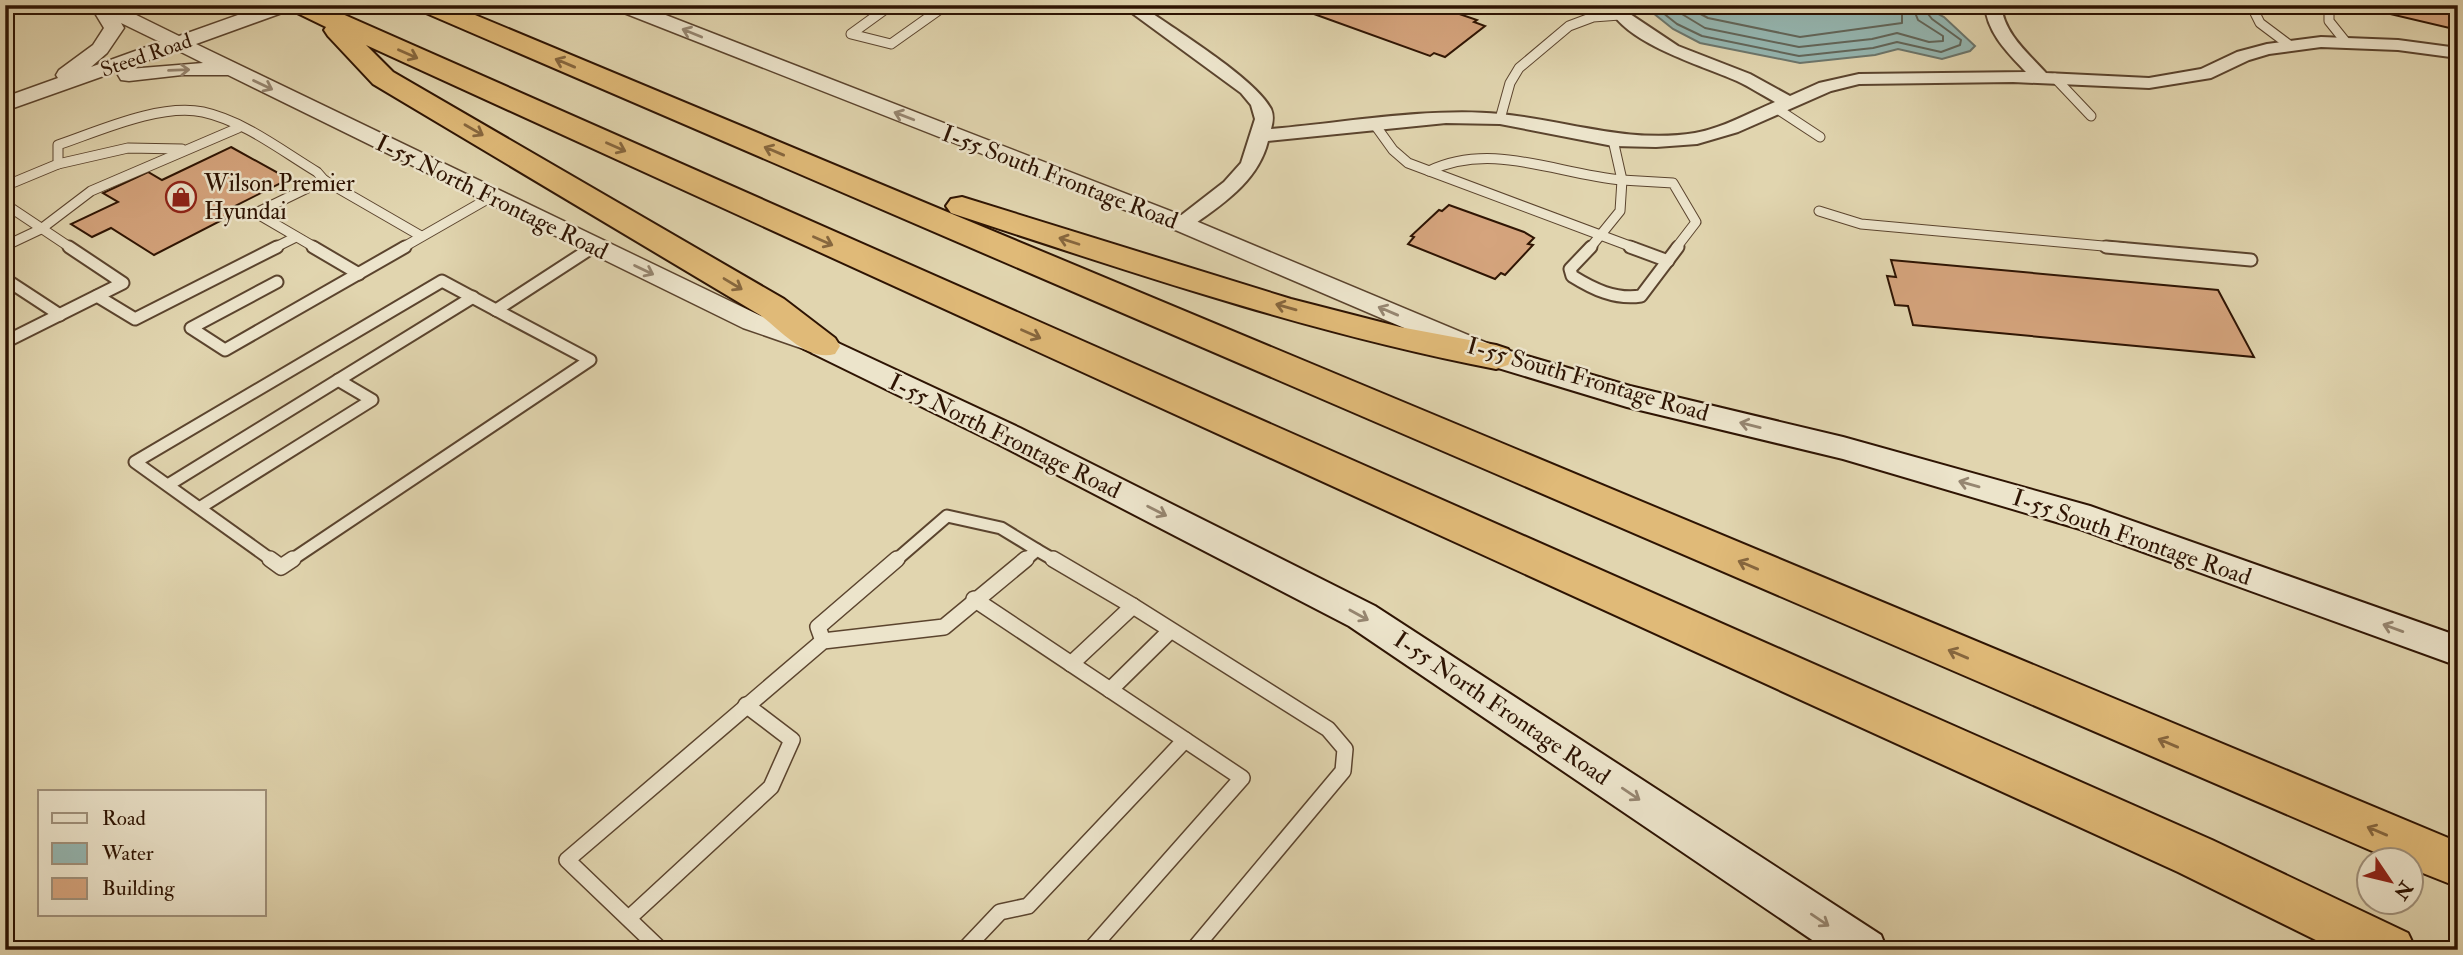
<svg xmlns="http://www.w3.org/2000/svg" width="2463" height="955" font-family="'IM FELL Double Pica',serif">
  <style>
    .water { fill: #95b7b2; stroke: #6c766c; stroke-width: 2 }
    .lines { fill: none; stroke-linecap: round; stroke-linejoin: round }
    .shore { stroke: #62665a; stroke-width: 2 }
    .building { fill: #d5a47d; stroke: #2e1403; stroke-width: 2 }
    .service-far2-casing { stroke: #5b442e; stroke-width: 11 }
    .service-far1-casing { stroke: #5b442e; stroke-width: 15 }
    .service-casing { stroke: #5b442e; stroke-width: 18 }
    .minor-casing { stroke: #5b442e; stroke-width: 4 }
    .tertiary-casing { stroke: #5b442e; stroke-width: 3 }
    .secondary-casing { stroke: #2e1403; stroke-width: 4 }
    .motorway-casing { stroke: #2e1403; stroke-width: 4 }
    .service-far2 { stroke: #ece4cb; stroke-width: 9 }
    .service-far1 { stroke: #ece4cb; stroke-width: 11 }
    .service { stroke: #ece4cb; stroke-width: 15 }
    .minor { fill: #ece4cb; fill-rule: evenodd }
    .tertiary { fill: #ece4cb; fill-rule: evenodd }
    .secondary { fill: #ece4cb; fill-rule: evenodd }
    .motorway { fill: #e0ba78; fill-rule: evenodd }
    .oneway { stroke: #968671 }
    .oneway2 { stroke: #87673e }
    .labels { text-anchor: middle; stroke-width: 5; stroke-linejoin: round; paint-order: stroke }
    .far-street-label { font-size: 21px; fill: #2e1403; stroke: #ece4cb }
    .street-label { font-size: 24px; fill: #2e1403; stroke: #ece4cb }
    .poi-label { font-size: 24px; fill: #2e1403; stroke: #ece4cb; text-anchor: start }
  </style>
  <rect width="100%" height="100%" fill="#e1d5af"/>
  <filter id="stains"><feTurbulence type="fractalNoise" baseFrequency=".00286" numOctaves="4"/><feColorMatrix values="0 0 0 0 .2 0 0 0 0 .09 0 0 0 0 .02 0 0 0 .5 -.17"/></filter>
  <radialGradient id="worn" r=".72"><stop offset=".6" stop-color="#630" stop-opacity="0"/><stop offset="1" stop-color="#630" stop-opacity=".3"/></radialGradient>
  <path class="water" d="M1643,5h279l22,12 31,29 -5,5 -28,8 -44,-10 -23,6 -75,8 -100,-20 -27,-14z"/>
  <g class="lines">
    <g class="shore">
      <path d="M1653,5l24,19 25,12 97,20 74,-8 24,-6 44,10 19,-7 1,-5 -29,-21 -11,-14"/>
      <path d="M1667,5l38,23 94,19 73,-8 25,-6 32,9 14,-1v-5l-25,-16 -6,-15"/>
      <path d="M1684,5l24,13 92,19 102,-14v-18"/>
    </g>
  </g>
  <g class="building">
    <path d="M1289,5h144l44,15 -3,2 11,4 -40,31 -11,-4 -4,3z"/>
    <path d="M2390,5h68v25l-68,-16z"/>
    <path d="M231,147l58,32 -66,33 7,4 -76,39 -43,-27 -19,9 -21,-13 47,-22 -15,-9 45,-21 14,8z"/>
    <path d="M1449,205l75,27 10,6 -6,6 5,1 -28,30 -4,-2 -6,6 -87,-35 6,-7 -3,-1 28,-26 3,1z"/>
    <path d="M1891,260l327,30 36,67 -341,-32 -5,-19 -13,-1 -8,-29 9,1z"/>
  </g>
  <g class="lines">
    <g class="service-far2-casing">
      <g id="service-far2">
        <path d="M891,5l-40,29 40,10 55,-39"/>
        <path d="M2258,5l-3,8 5,10 28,21"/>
        <path d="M2329,5v16l16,20"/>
        <path d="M2055,78l36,38"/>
        <path d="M1776,108l44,29"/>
        <path d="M1500,119l10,-36 9,-15 50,-42 24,-9 27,-2"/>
        <path d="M1375,125l18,25 15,13 227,85"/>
        <path d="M1613,140l9,40"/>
        <path d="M58,164l70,-16 54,1"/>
        <path d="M1429,171c63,-30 127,3 193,9"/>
        <path d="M1622,180l51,3 23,39 -20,26"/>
        <path d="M5,186l53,-22v-19c41,-14 102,-42 145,-33 41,9 79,39 114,60l7,8"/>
        <path d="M5,204l66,44"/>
        <path d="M1819,211l42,13 264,24"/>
        <path d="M5,246l36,-17 50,-38 147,-63"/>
        <path d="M274,248l22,-11"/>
        <path d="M316,248l-60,-35 68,-33 97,56"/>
        <path d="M402,248l89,-51"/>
        <path d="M590,248l4,-2"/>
        <path d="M1590,248l30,-37 2,-31"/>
      </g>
    </g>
    <g class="service-far1-casing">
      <g id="service-far1">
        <path d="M313,247l46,27"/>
        <path d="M1591,247l-21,22 2,7c21,13 43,24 69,20l37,-49"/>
        <path d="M1630,247l38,14"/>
        <path d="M2106,247l145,13"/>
        <path d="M5,279l55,36"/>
        <path d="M277,282l-86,46 34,22 180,-103"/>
        <path d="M97,296l38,23 142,-72"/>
        <path d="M496,310l97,-63"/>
        <path d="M5,342l118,-59 -54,-36"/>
        <path d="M168,485l305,-188"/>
        <path d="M201,507l171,-107 -34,-20"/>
        <path d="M273,561l-138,-99 307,-181 54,29"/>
        <path d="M290,561l300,-201 -94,-50"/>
        <path d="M895,561l52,-45 54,12 36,22"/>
        <path d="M1024,561l13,-11 19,11"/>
      </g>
    </g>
    <g class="service-casing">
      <g id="service">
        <path d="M270,559l11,8 12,-8"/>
        <path d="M1053,559l80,47 195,123 17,20 -2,22 -150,179"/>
        <path d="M974,599l268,179 -152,172"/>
        <path d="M823,641l-5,-14 79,-68"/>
        <path d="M1071,664l62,-58"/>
        <path d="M1110,690l60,-59"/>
        <path d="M629,918l142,-131 21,-47 -46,-35"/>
        <path d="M661,950l-94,-90 256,-219 121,-14 82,-68"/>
        <path d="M964,950l36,-38 28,-6 157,-166"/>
      </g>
    </g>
    <g class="minor-casing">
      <path id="minor" d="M1121,5h19c31,22 115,73 131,104 3,7 2,13 0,20 71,-6 159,-22 229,-15 66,6 128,30 195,19 28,-5 54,-20 80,-31 -13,-7 -25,-15 -38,-21 -36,-16 -114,-38 -129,-76h16l3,7 51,34 72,28 40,22 29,-13 40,-9 167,-2c-18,-19 -39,-39 -41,-67h16c3,29 27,48 45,68l103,5 52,-9 36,-17 30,-8 54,-7 77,3 60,8v10l-60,-8 -77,-3 -52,7 -20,6 -38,18 -62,10 -136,-6 -154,2 -28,7 -93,41 -41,12 -41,3 -43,-1 -113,-22 -54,-1 -178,18c-10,41 -47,64 -79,87h-14l-3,-4 3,-4 49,-38 17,-19 14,-44 -4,-14 -10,-12z"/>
    </g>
    <g class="tertiary-casing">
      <g id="tertiary">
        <path d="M90,5h26l63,31 87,-31h30l-3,4 -97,35 565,272 67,23 3,6 -3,6 -10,3 -75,-26 -515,-253h-46l-53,6 -8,-1 -3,-5 3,-5 8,-1 74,-6 -26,-13 -172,61v-14l53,-19 -2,-3 3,-5 34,-25 11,-17zM121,23l39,19 -69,25 16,-14 17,-25z"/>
        <path d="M611,5h29l551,214 301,126 4,6 -4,6 -10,3 -10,-3 -299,-128 -559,-220z"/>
      </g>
    </g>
    <g class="secondary-casing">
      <g id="secondary">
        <path d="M823,336l197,92 355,178 506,329 6,15h-60l-478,-324 -351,-182 -186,-91 -4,-7 4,-7z"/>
        <path d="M1496,347l134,39 213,51 247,69 368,130v30l-378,-137 -237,-70 -216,-52 -142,-43 -4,-7 4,-7z"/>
      </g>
    </g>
    <g class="motorway-casing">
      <g id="motorway">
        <path d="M287,5h35l1890,835 196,93 8,17h-80l-158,-78 -1812,-827 27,27 391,227 51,39 5,8 -5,8c-28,8 -53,-23 -75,-39l-387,-231 -45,-48 -4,-6 2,-3 -35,-17z"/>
        <path d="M415,5h36l2007,837v45l-48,-19v-8h-17l-1974,-850z"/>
        <path d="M962,197l329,102 109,28 96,18 12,4 6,8 -6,8 -12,4c-186,-36 -365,-97 -545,-156l-5,-7 5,-7z"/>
      </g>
    </g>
    <use href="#service-far2" class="service-far2"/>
    <use href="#service-far1" class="service-far1"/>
    <use href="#service" class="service"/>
    <use href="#minor" class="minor"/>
    <use href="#tertiary" class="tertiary"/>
    <use href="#secondary" class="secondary"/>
    <use href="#motorway" class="motorway"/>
  </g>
  <defs><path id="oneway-shaft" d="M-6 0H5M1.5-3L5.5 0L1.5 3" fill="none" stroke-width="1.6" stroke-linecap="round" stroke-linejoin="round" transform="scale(1.75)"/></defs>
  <g class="oneway">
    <use href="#oneway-shaft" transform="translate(692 33) rotate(-158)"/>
    <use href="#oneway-shaft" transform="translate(179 70) rotate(-2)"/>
    <use href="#oneway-shaft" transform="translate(263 85) rotate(26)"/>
    <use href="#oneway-shaft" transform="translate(904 116) rotate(-159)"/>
    <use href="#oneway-shaft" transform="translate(644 270) rotate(26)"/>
    <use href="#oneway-shaft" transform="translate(1388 311) rotate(-157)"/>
    <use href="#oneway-shaft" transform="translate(1750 425) rotate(-166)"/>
    <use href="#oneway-shaft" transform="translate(1969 484) rotate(-164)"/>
    <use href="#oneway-shaft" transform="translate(1157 511) rotate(27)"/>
    <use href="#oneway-shaft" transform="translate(1359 615) rotate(29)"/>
    <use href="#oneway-shaft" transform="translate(2393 628) rotate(-160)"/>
    <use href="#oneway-shaft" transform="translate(1631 794) rotate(34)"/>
    <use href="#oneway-shaft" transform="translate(1820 920) rotate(34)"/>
  </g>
  <g class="oneway2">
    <use href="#oneway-shaft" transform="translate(408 54) rotate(24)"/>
    <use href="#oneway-shaft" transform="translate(565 63) rotate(-157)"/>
    <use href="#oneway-shaft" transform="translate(474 130) rotate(30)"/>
    <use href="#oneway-shaft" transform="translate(616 147) rotate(24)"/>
    <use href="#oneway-shaft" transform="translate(774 151) rotate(-157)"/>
    <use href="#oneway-shaft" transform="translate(823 241) rotate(24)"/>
    <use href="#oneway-shaft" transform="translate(1069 241) rotate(-162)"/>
    <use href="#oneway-shaft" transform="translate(733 284) rotate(31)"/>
    <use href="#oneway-shaft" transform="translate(1286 307) rotate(-164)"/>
    <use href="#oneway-shaft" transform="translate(1031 334) rotate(24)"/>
    <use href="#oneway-shaft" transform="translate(1748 565) rotate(-157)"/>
    <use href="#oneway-shaft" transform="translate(1958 654) rotate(-157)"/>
    <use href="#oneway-shaft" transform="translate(2168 743) rotate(-157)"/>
    <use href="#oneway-shaft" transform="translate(2377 831) rotate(-157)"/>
  </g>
  <defs>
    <g id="shop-ring" transform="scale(1.575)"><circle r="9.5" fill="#ece4cb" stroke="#8f2418" stroke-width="1.5"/><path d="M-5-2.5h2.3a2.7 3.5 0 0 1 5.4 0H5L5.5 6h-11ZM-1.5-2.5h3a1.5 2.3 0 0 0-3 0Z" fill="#8f2418"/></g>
  </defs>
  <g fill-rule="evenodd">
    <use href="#shop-ring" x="181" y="197"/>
  </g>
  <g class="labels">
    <g class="far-street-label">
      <text transform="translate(146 55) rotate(-19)" y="7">Steed Road</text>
    </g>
    <g class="street-label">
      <text transform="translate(1060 177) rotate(21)" y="8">I-55 South Frontage Road</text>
      <text transform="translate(492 197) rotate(26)" y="8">I-55 North Frontage Road</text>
      <text transform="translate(1588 379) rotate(16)" y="8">I-55 South Frontage Road</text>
      <text transform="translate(1005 436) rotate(26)" y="8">I-55 North Frontage Road</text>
      <text transform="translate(2132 537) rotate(19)" y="8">I-55 South Frontage Road</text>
      <text transform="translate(1502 708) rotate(34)" y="8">I-55 North Frontage Road</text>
    </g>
    <g class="poi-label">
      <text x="204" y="191">Wilson Premier<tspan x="204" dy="28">Hyundai</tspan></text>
    </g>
  </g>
  <rect width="2463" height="955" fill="none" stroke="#e1d5af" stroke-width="28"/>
  <rect x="7" y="7" width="2449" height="941" fill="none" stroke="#2e1403" stroke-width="3.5"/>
  <rect x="14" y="14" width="2435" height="927" fill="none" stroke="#2e1403" stroke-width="2"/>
  <rect x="38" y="790" width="228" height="126" fill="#ece4cb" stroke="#a0917b" stroke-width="2"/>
  <rect x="52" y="813" width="35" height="10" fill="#ece4cb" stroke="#a0917b" stroke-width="2"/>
  <text x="102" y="825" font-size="21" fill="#2e1403">Road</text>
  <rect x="52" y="843" width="35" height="21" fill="#95b7b2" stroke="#a0917b" stroke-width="2"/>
  <text x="102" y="860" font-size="21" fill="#2e1403">Water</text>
  <rect x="52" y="878" width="35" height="21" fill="#d5a47d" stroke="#a0917b" stroke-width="2"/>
  <text x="102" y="895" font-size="21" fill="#2e1403">Building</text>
  <g transform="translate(2390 881) rotate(125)"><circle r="33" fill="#ece4cb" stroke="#a0917b" stroke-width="2"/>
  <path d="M0-5L12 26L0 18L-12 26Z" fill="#8f2418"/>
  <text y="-10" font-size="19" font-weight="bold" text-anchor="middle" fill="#2e1403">N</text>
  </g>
  <rect width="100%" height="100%" filter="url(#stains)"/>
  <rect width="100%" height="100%" fill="url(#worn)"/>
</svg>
